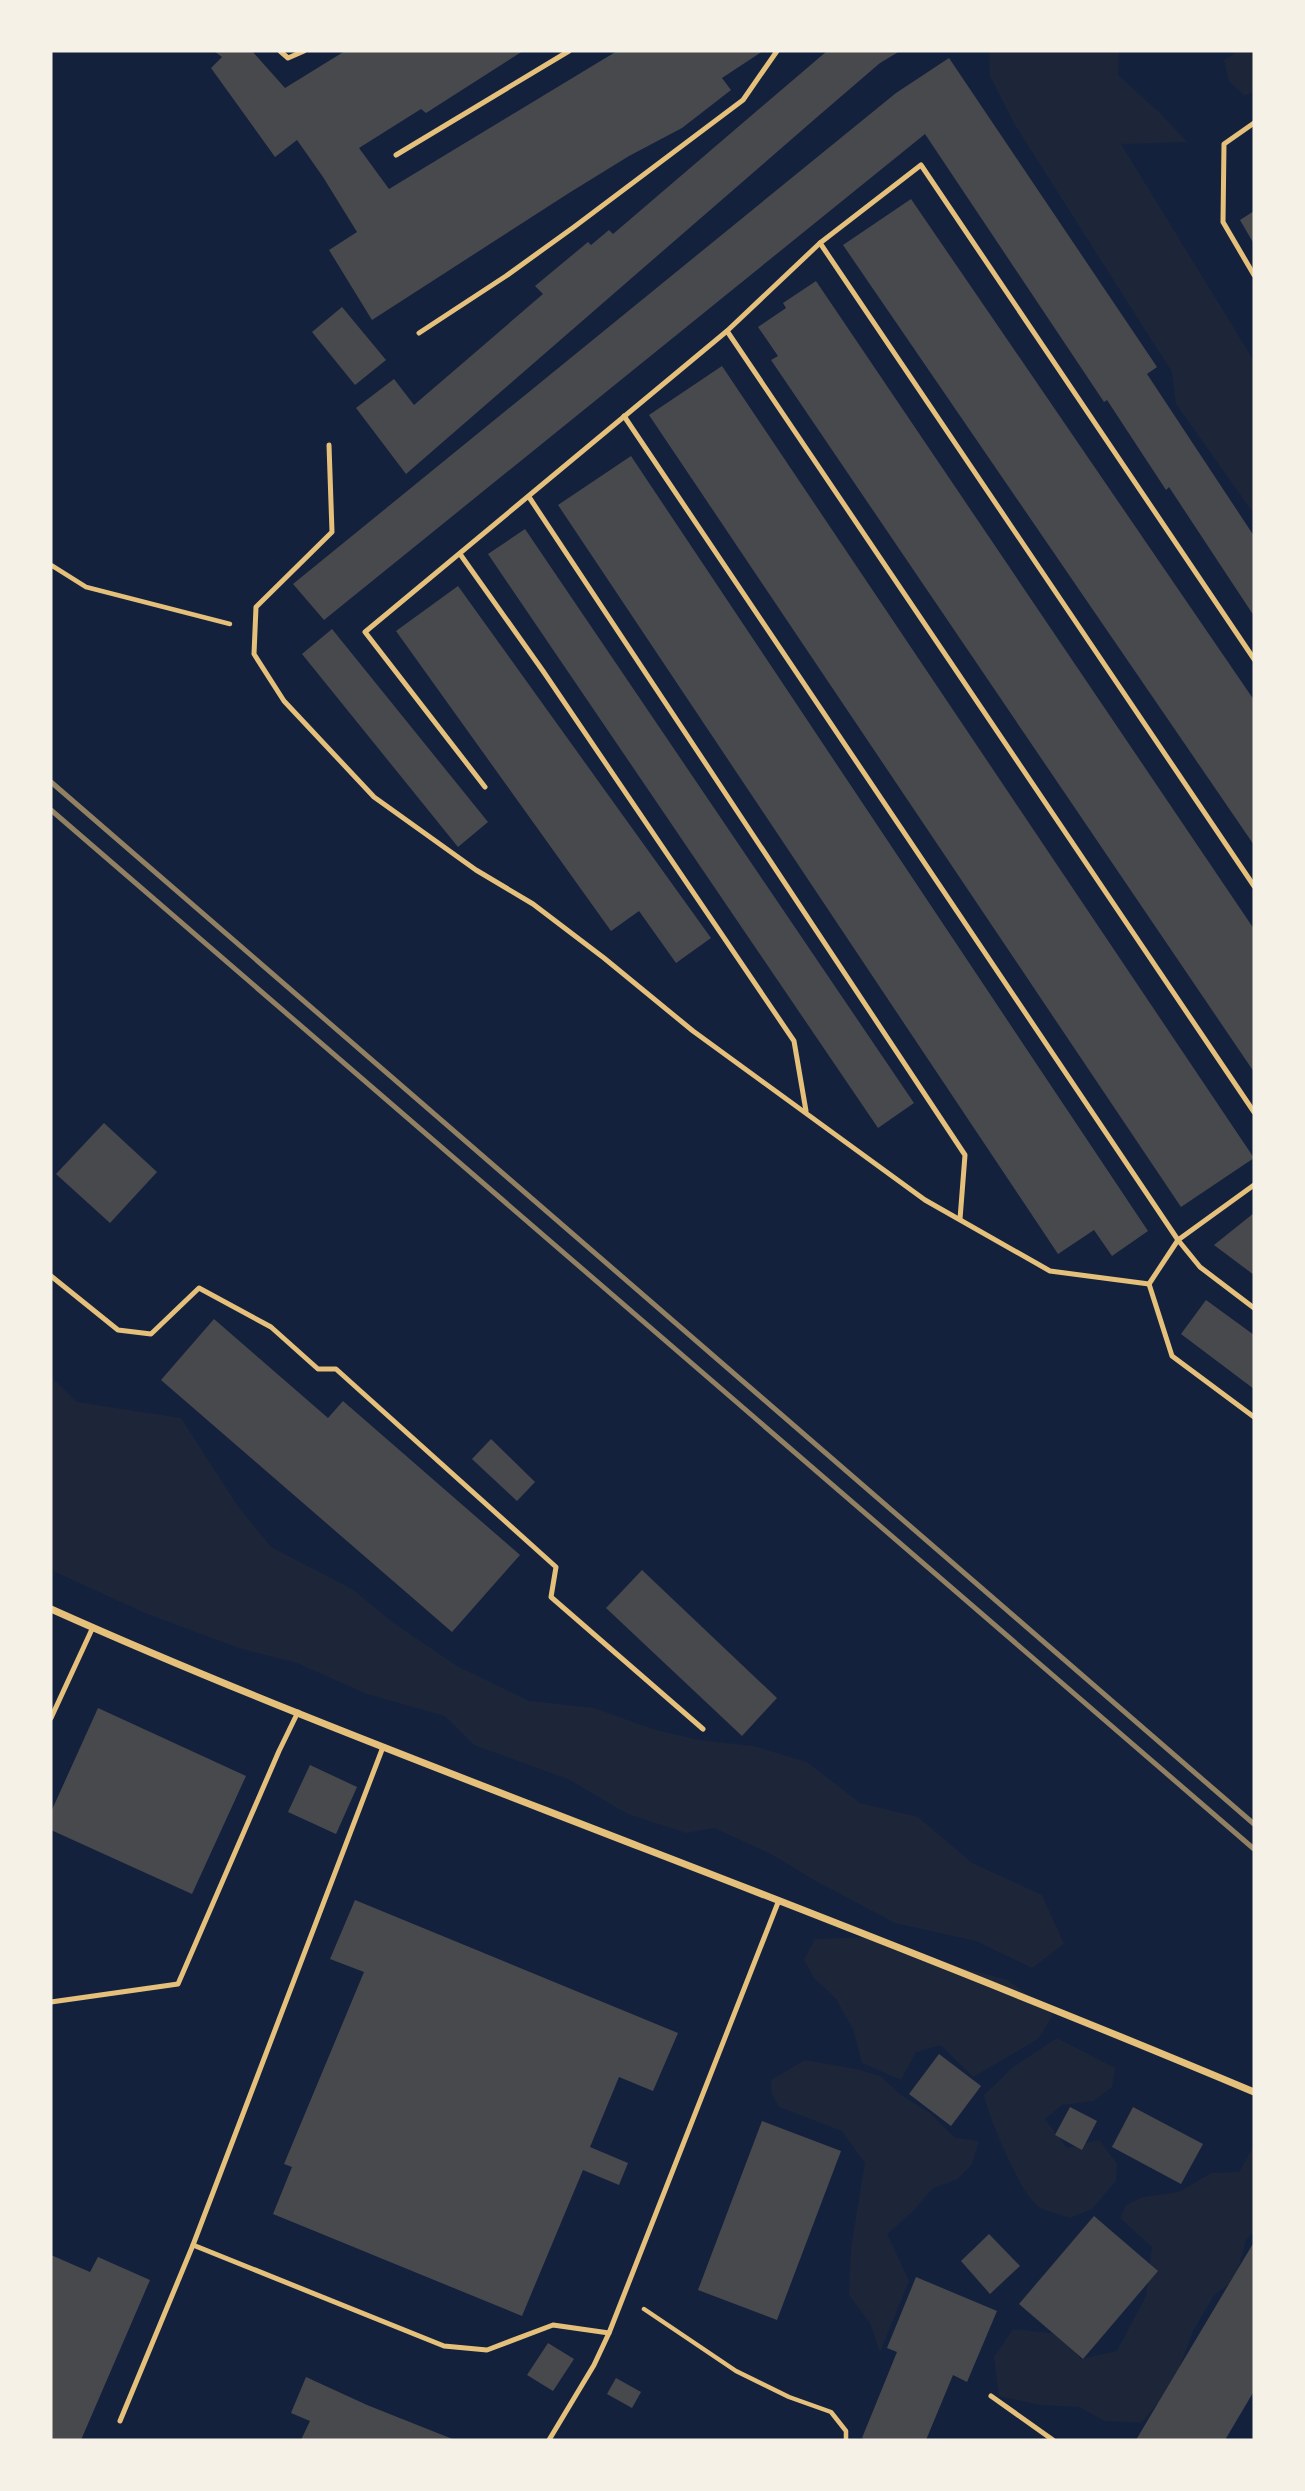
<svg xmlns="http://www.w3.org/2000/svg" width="1305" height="2491" font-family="Arial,sans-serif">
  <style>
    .green { fill: #1d2539 }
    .building { fill: #48494c }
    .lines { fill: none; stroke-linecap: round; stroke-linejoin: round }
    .path { stroke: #e5c07b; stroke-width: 4.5 }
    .service { stroke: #e5c07b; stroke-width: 5 }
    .minor { stroke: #e5c07b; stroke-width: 7 }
    .rail { stroke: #918062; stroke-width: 5 }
  </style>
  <rect width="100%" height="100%" fill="#14213d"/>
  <g class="green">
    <path d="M989,51h130l-1,24 43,39 26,28 -66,2 133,217v153l-78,-110 -4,-32 -157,-247 -25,-49z"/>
    <path d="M1239,51h15v40l-9,5 -16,-15 -5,-21z"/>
    <path d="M51,1377l26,25 104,16 56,87 34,42 81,42 40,33 65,44 72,35 65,7 58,21 47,11 54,6 54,16 53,41 58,14 54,46 70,32 22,49 -32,24 -56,-27 -81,-18 -81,-43 -43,-26 -57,-26 -28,5 -58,-19 -60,-35 -94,-34 -29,-29 -78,-22 -70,-31 -58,-15 -94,-35 -94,-43z"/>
    <path d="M872,1937l68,25 68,18 45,35 -15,24 -65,38 -32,-32 -25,7 -15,28 -39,-17 -9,-34 -17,-30 -22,-21 -10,-18 11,-21z"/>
    <path d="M1057,2038l58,30 -3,19 -19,14 -31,4 -17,14 22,29 32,-8 18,24 -1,17 -24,28 -22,9c-10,-4 -22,-6 -31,-11 -17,-10 -51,-91 -55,-112l29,-28z"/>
    <path d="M805,2060l51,9 24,7 21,19 29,18 25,25 24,3 -7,23 -14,15 -25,9 -19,22 -27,24 22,47 -29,71 -10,-29 -21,-28 2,-47 14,-85 -23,-32 -63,-24 -7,-13 -1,-14z"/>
    <path d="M1254,2145v86l-8,9 -11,40 -21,15 -21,36 -20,55 -32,37 -36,-2 -26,-14 -40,-2 -40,-9 -5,-39 19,-28 45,5 23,25 36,-8 29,-55 6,-49 -32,-29 6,-13 17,-8 36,-5 32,-19 28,-1z"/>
  </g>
  <g class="building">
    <path d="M214,51h38l33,37 60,-37h178l-97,62 -5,-4 -62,39 30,41 228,-138h146l-41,27 9,12 -49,38 -53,28 -60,37 -197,127 -43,-70 28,-18 -34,-55 -26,-37 -22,17 -64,-89 11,-11z"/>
    <path d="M827,51h73l-20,12 -64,55 -410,356 -50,-66 38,-29 20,26 129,-111 -8,-8 53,-44 3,3 18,-15 4,4z"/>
    <path d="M949,58l208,309 -10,7 107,162v80l-85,-129 -3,3 -59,-90 -3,2 -179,-268 -601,486 -31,-36 603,-491z"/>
    <path d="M911,199l343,501v145l-411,-600z"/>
    <path d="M1254,211v33l-14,-24z"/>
    <path d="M816,281l438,648v143l-483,-712 7,-4 -20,-29 28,-19 -3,-5z"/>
    <path d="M342,307l44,53 -31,25 -43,-53z"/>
    <path d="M722,366l532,792 -73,49 -532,-792z"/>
    <path d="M631,456l517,775 -36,25 -18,-26 -36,24 -500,-749z"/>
    <path d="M525,529l389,574 -36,25 -390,-574z"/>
    <path d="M458,586l253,352 -35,25 -37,-52 -28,20 -215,-300z"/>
    <path d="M332,629l156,193 -30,25 -156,-193z"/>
    <path d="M104,1123l53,49 -47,51 -54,-49z"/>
    <path d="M1254,1213v62l-40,-30z"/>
    <path d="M1206,1300l48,35v54l-73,-55z"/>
    <path d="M214,1319l114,99 15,-17 177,154 -68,77 -291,-252z"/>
    <path d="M491,1439l44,43 -18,19 -45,-42z"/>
    <path d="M642,1570l135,128 -35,38 -136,-128z"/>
    <path d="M98,1708l148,68 -54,118 -141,-64v-18z"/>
    <path d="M310,1765l47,22 -21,47 -48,-22z"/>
    <path d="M355,1900l323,133 -25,58 -34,-14 -29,70 38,16 -9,22 -36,-15 -61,146 -249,-102 19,-47 -8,-3 80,-192 -34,-13z"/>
    <path d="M939,2054l42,32 -30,40 -42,-32z"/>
    <path d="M1070,2107l27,14 -15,29 -27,-15z"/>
    <path d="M1133,2107l70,37 -22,40 -69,-37z"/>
    <path d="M762,2121l79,30 -64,169 -79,-30z"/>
    <path d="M1094,2216l64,55 -75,88 -64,-55z"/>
    <path d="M989,2234l31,32 -30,28 -29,-33z"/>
    <path d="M1254,2242v149l-29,49h-89z"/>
    <path d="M51,2255l39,17 8,-15 52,23 -69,160h-30z"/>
    <path d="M916,2277l81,34 -30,71 -14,-7 -27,65h-59l-5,-2 35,-86 -10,-4z"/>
    <path d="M548,2343l26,16 -21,32 -26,-16z"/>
    <path d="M306,2377l61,28 88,35h-154l9,-19 -19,-8z"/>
    <path d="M616,2378l25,14 -9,16 -25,-14z"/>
  </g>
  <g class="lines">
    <g class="path">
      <path d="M51,565l35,22 144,37"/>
      <path d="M644,2309l92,62 53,26 42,15 15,19v9"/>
    </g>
    <g class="service">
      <path d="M280,51l8,7 16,-7"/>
      <path d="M1254,123l-30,21 -1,78 31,53"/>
      <path d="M396,155l173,-104"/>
      <path d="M820,243l434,643"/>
      <path d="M727,331l527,781"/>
      <path d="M419,333l87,-57 68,-49 169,-127 34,-49"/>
      <path d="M624,416l554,824 22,27 54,41"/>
      <path d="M329,445l3,87 -76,75 -2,47 30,47 90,96 102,73 57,34 71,54 89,73 232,169 125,71 99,13 29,-44 76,-55"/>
      <path d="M529,497l436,658 -5,64"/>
      <path d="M460,554l83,117 251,370 12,70"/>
      <path d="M485,787l-120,-155 362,-301 93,-88 101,-78 333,494"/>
      <path d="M51,1276l67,54 33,4 48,-46 72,39 47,42h18l220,198 -5,30 152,132"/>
      <path d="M1149,1284l23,72 82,61"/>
      <path d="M51,1718l42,-91"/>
      <path d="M51,2002l127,-18 101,-233 19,-39"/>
      <path d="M193,2245l251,101 43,4 66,-25 56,8"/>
      <path d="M991,2396l62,44"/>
      <path d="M120,2421l73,-176 190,-498"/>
      <path d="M549,2440l45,-75 15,-32 170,-433"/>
    </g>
    <path class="minor" d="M51,1609c194,87 394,162 592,239 205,79 409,159 611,244"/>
    <g class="rail">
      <path d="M51,782l1203,1042"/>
      <path d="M51,810l1203,1039"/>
    </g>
  </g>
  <rect width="1305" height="2491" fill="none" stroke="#f6f1e7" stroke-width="105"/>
</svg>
